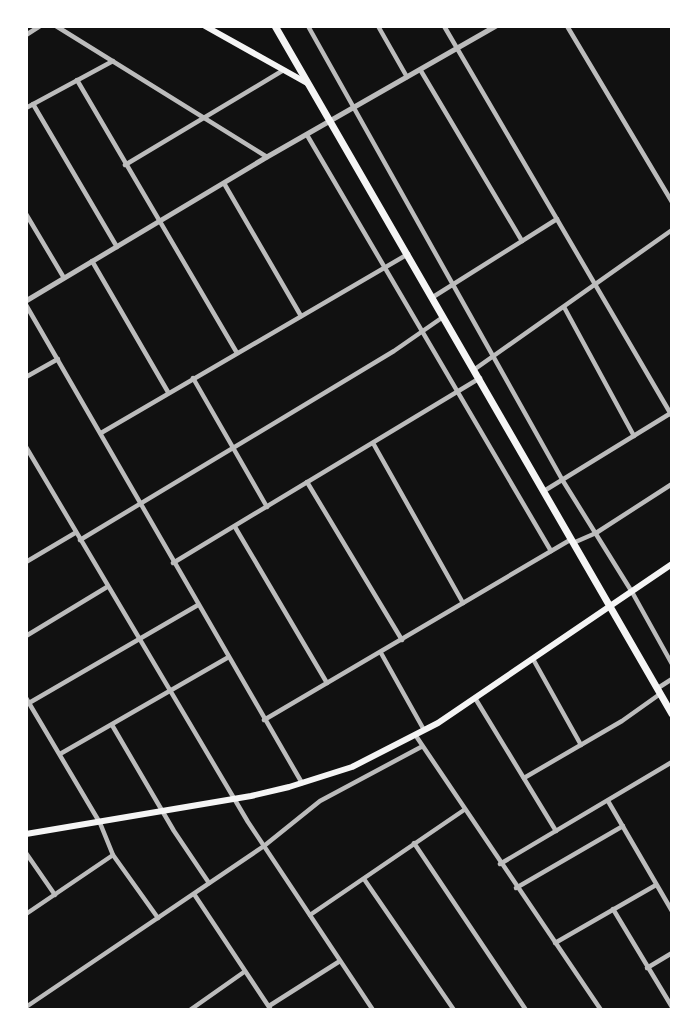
<svg xmlns="http://www.w3.org/2000/svg" width="698" height="1036" font-family="Helvetica,sans-serif">
  <style>
    .lines { fill: none; stroke-linecap: round; stroke-linejoin: round }
    .minor { stroke: #bcbcbc; stroke-width: 4.5 }
    .tertiary { stroke: #bcbcbc; stroke-width: 5 }
    .secondary { stroke: #f5f5f5; stroke-width: 6 }
    .primary { stroke: #f5f5f5; stroke-width: 7 }
  </style>
  <rect width="100%" height="100%" fill="#111"/>
  <g class="lines">
    <g class="minor">
      <path d="M56,26l211,131"/>
      <path d="M308,26l255,455 69,111 40,72"/>
      <path d="M378,26l29,51"/>
      <path d="M444,26l228,390"/>
      <path d="M567,26l105,176"/>
      <path d="M26,35l14,-9"/>
      <path d="M421,71l101,170"/>
      <path d="M77,80l160,273"/>
      <path d="M33,104l84,143"/>
      <path d="M26,108l87,-47"/>
      <path d="M307,135l244,416"/>
      <path d="M125,165l157,-94"/>
      <path d="M225,185l76,131"/>
      <path d="M26,214l38,64"/>
      <path d="M92,261l76,131"/>
      <path d="M433,297l124,-78"/>
      <path d="M26,305l276,478"/>
      <path d="M564,307l70,129"/>
      <path d="M475,369l197,-139"/>
      <path d="M26,377l32,-18"/>
      <path d="M193,378l74,129"/>
      <path d="M101,433l307,-179"/>
      <path d="M373,443l90,160"/>
      <path d="M26,447l222,375 125,188"/>
      <path d="M307,482l95,158"/>
      <path d="M544,491l127,-78"/>
      <path d="M235,527l92,156"/>
      <path d="M80,540l314,-189 49,-34"/>
      <path d="M573,543l23,-10 76,-49"/>
      <path d="M26,562l49,-29"/>
      <path d="M173,563l307,-185"/>
      <path d="M26,636l81,-49"/>
      <path d="M381,653l43,77"/>
      <path d="M533,659l48,86"/>
      <path d="M658,688l14,-9"/>
      <path d="M26,698l74,125 13,32 45,63"/>
      <path d="M475,698l81,133"/>
      <path d="M29,703l169,-98"/>
      <path d="M264,720l306,-180"/>
      <path d="M112,725l62,106 35,52"/>
      <path d="M416,736l185,274"/>
      <path d="M60,754l167,-96"/>
      <path d="M524,778l98,-57 38,-27"/>
      <path d="M608,801l64,110"/>
      <path d="M414,843l112,167"/>
      <path d="M26,853l29,42"/>
      <path d="M500,864l172,-102"/>
      <path d="M364,879l90,131"/>
      <path d="M516,888l107,-62"/>
      <path d="M194,894l77,116"/>
      <path d="M613,909l59,98"/>
      <path d="M26,914l87,-59"/>
      <path d="M310,915l154,-105"/>
      <path d="M555,943l101,-58"/>
      <path d="M647,968l25,-15"/>
      <path d="M269,1006l71,-45"/>
      <path d="M26,1007l238,-161 56,-45 101,-54"/>
      <path d="M190,1010l54,-38"/>
    </g>
    <path class="tertiary" d="M26,301l241,-144 229,-131"/>
    <g class="secondary">
      <path d="M205,26l102,57"/>
      <path d="M26,834l225,-38 38,-9 63,-20 86,-44 234,-159"/>
    </g>
    <path class="primary" d="M275,26l397,688"/>
  </g>
  <rect width="698" height="1036" fill="none" stroke="#ffffff" stroke-width="56"/>
</svg>
